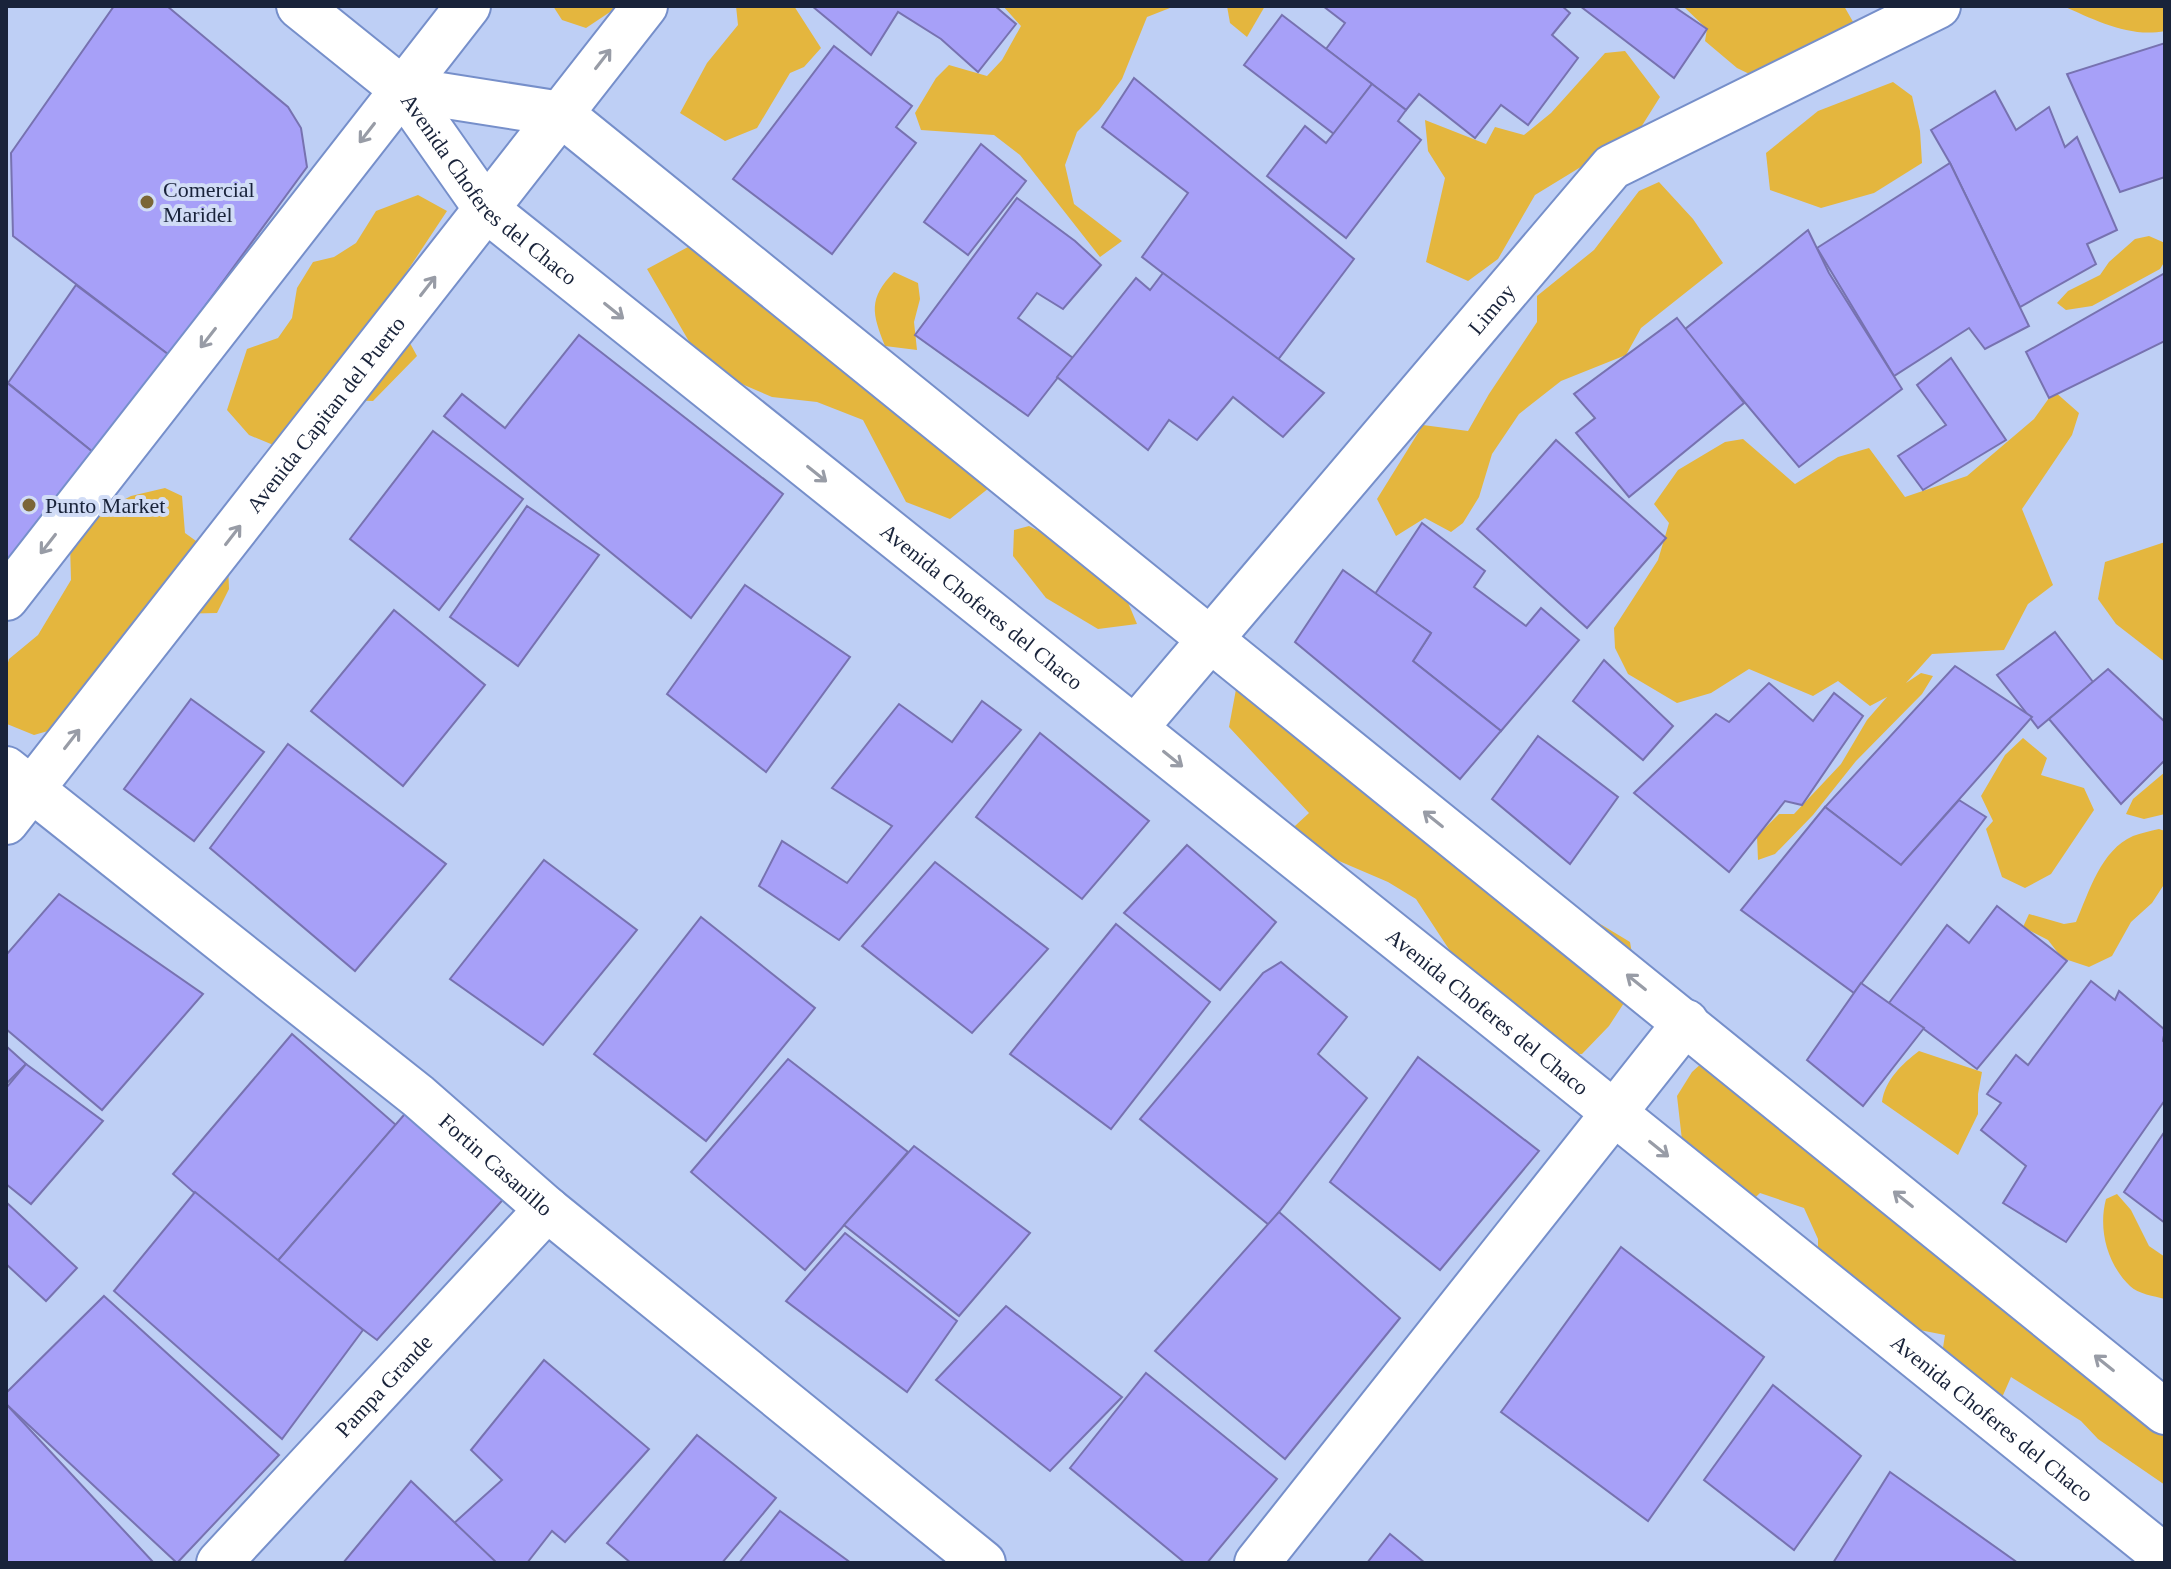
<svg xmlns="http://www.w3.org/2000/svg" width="2171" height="1569" font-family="Georgia,serif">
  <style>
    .green { fill: #e4b63e }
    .building { fill: #a7a0f8; stroke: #7772b0; stroke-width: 2 }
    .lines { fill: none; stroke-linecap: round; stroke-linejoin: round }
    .street-casing { stroke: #768fca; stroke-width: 48 }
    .secondary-casing { stroke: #768fca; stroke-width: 48 }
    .street { stroke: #fff; stroke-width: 44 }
    .secondary { stroke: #fff; stroke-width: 44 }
    .oneway { stroke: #989ca6 }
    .poi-dot { fill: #7b6636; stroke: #d1dcf6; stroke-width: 3 }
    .labels { text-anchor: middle; stroke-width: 8; stroke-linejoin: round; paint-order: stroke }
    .street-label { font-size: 22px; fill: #19233a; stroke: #d1dcf6 }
    .poi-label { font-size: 22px; fill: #19233a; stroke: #d1dcf6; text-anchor: start }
  </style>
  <rect width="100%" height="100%" fill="#becff5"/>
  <g class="green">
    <path d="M553,6h66l-33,22 -24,-8z"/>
    <path d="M736,6h58l27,42 -17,19 -14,6 -33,55 -32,13 -45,-28 27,-50 31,-38z"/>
    <path d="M1003,6h172l-28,11 -25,62 -23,31 -22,22 -12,33 9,39 48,37 -22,16 -80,-102 -26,-20 -73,-5 -6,-17 21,-35 13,-13 38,11 15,-16 19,-34z"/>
    <path d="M1227,6h38l-18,31 -17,-14z"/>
    <path d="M1683,6h161l12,21 -82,59 -37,-18 -32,-27 2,-12z"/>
    <path d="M2063,6h102v25c-36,7 -70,-11 -102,-25z"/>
    <path d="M1625,51l35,46 -22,35 -103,63 -37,64 -30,22 -42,-19 19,-84 -17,-27 -3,-31 61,24 9,-17 29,8 27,-22 54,-60z"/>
    <path d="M1893,82l19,14 8,35 2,32 -48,30 -53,15 -51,-18 -4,-37 52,-42z"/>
    <path d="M1659,182l34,37 30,44 -82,65 -15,27 -65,26 -42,33 -27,40 -13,43 -16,26 -12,9 -26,-14 -29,18 -19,-37 46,-74 45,6 21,-37 48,-72v-26l57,-46 45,-59z"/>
    <path d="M418,195l29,16 -49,74 1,38 18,33 -44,45 -57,-2 -33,50 -34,-14 -22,-25 20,-61 31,-11 14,-20 5,-30 16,-26 21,-5 22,-14 20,-32z"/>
    <path d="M2149,236l16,7v18l-5,8 -68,37 -26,4 -9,-7 11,-12 32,-16 9,-13 26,-23z"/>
    <path d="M688,247l50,12 251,229 -39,31 -44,-17 -43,-82 -46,-18 -45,-5 -42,-18 -36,-29 -47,-81z"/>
    <path d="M894,272l24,11 2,16 -6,23 3,28 -32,-4c-13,-33 -17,-47 9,-74z"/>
    <path d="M2054,391l25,22 -7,22 -50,74 31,76 -25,19 -24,46 -72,4 -26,29 15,-10 12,3 -11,18 -66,67 -43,54 -38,39 -17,6 -1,-24 22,-22h15l47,-50 26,-44 20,-23 -17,9 -32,-25 -25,15 -64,-27 -38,24 -34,10 -49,-29 -13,-26 -1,-20 44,-68 11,-37 -15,-19 24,-34 47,-28 18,-3 52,45 43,-27 31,-9 36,49 62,-21 67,-57z"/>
    <path d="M165,488l17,8 3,37 43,31 1,25 -12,24 -47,1 -108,113 -28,8 -27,-11 -1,-54 3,-11 29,-24 33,-55 -1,-37 27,-29 34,-18z"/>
    <path d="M1029,526l46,24 44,31 18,43 -39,5 -52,-31 -33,-42 1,-26z"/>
    <path d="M2165,542v120l-49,-38 -18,-25 7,-37z"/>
    <path d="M1237,684l322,215 71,43 7,41 -28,43 -27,28 -65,-1 -101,-154 -28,-17 -105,-45 26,-24 -80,-86z"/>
    <path d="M2023,738l24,20 -6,17 43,13 10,22 -43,64 -26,14 -23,-11 -16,-48 7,-8 -12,-25 24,-41z"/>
    <path d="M2165,772v42l-21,5 -18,-5 7,-15z"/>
    <path d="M2159,829l6,2v52l-13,20 -21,19 -19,34 -23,11 -27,-9 -14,-18 -25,-13 6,-13 35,10 12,-2c13,-30 25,-72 57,-86 8,-3 17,-5 26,-7z"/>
    <path d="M1734,1042l78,55 100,81 36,46 217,198v63l-67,-46 -17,-18 -70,-44 -18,41 -37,-1 -20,-25 9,-57 -92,-18 -35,-27v-51l-14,-31 -44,-15 -29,28 -43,-28 -11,-97 15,-24 12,-11z"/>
    <path d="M1919,1051l63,21 -4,22v20l-20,41 -76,-53c3,-22 20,-38 37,-51z"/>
    <path d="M2117,1194l14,16 18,36 16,11v42c-11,-3 -27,-5 -35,-13 -23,-22 -32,-57 -24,-87z"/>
  </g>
  <g class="building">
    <path d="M114,6h53l121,101 13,21 6,39 -138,188 -156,-119 -2,-83z"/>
    <path d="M812,6h183l21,18 -38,48 -37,-33 -43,-27 -27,43z"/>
    <path d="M1323,6h239l8,7 -18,22 26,23 -50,67 -27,-20 -26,33 -56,-44 -13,16 -80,-61 19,-26z"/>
    <path d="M1580,6h93l34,23 -33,49z"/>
    <path d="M1282,15l90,69 -38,50 -90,-69z"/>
    <path d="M2165,43v134l-45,15 -53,-118z"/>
    <path d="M834,46l78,60 -16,21 20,16 -84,111 -99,-75z"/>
    <path d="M1134,78l220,181 -77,102 -135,-104 46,-64 -86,-66z"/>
    <path d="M1372,84l34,26 -8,11 23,19 -75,98 -79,-62 38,-50 21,17z"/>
    <path d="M1995,91l21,39 33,-23 16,40 12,-10 40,93 -30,14 9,20 -76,43 -70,-144 -19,-33z"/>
    <path d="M981,144l45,37 -58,74 -44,-33z"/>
    <path d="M1950,163l79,163 -44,23 -16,-21 -75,48 -77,-128z"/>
    <path d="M1017,198l58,43 26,24 -38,44 -26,-16 -19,25 55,40 -45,58 -113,-81z"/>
    <path d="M1808,230l21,43 73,116 -103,78 -115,-137z"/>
    <path d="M1163,273l161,120 -41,44 -50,-40 -36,43 -28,-20 -21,30 -91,-73 79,-99 14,12z"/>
    <path d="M2165,273v68l-116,57 -23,-46z"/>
    <path d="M76,285l93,70 -75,98 -86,-70z"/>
    <path d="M1677,318l67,85 -115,94 -53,-64 19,-15 -21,-24z"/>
    <path d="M579,335l204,159 -92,124 -247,-202 18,-22 43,34z"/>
    <path d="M1951,358l55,82 -83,50 -25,-34 48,-31 -29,-40z"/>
    <path d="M6,382l88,71 -85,107 -3,-2z"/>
    <path d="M433,431l90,68 -84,111 -89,-71z"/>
    <path d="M1556,440l110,98 -79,90 -110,-99z"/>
    <path d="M527,506l72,49 -81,111 -68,-49z"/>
    <path d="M1422,523l63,48 -11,16 52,39 15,-18 38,32 -78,91 -88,-70 18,-28 -56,-39z"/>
    <path d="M1343,570l88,63 -18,28 88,70 -41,48 -165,-137z"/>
    <path d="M745,585l105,72 -84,115 -99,-78z"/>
    <path d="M394,610l91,75 -82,101 -92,-75z"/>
    <path d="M2055,632l38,50 -55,46 -41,-53z"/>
    <path d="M1604,660l69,66 -30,34 -70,-59z"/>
    <path d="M1955,666l77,51 -131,148 -76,-58z"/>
    <path d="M2108,669l57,53v38l-44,44 -72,-85z"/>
    <path d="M1769,683l44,38 21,-28 29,23 -61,89 -17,-4 -56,71 -95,-79 82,-79 13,8z"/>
    <path d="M191,699l73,53 -70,89 -70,-52z"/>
    <path d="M982,701l39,29 -182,210 -80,-54 23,-45 65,42 45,-57 -60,-38 67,-84 53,38z"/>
    <path d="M1040,733l109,88 -67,78 -106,-82z"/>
    <path d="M1538,736l80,61 -48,67 -78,-65z"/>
    <path d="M288,744l158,120 -91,107 -145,-123z"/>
    <path d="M1959,800l27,17 -132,176 -113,-83 84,-103 76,58z"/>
    <path d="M1187,845l89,77 -56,68 -96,-77z"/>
    <path d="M544,860l93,70 -94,115 -93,-66z"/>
    <path d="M935,862l113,87 -76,84 -110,-87z"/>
    <path d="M59,894l144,100 -101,116 -96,-81v-74z"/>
    <path d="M1997,906l70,55 -90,108 -88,-66 58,-78 22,18z"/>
    <path d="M701,917l114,91 -109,133 -112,-87z"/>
    <path d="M1116,924l94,78 -99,127 -101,-75z"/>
    <path d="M1281,962l66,55 -29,37 49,44 -98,127 -129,-106 123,-146z"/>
    <path d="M2091,981l24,19 4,-9 46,39 -2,11 2,2v57l-99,142 -63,-39 23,-37 -45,-36 20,-27 -14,-9 29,-39 12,10z"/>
    <path d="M1861,983l63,45 -61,78 -56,-46z"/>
    <path d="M292,1034l104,91 -121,139 -102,-90z"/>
    <path d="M6,1046l20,18 -20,20z"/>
    <path d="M1418,1057l121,94 -99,119 -110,-88z"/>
    <path d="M788,1059l120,93 -103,118 -114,-98z"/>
    <path d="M26,1064l77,57 -72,83 -25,-20v-96z"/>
    <path d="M416,1101l92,93 -131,146 -102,-76z"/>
    <path d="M2165,1131v92l-41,-31z"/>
    <path d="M914,1146l116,87 -71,83 -115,-91z"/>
    <path d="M195,1192l168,138 -81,109 -168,-148z"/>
    <path d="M6,1202l71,66 -31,33 -40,-37z"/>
    <path d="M1279,1212l121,106 -115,141 -130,-108z"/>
    <path d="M845,1233l112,88 -50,71 -121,-91z"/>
    <path d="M1621,1247l143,110 -116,164 -147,-109z"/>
    <path d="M104,1296l175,159 -102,108 -171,-159v-11z"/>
    <path d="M1006,1306l116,91 -72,74 -114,-91z"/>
    <path d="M544,1360l105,89 -84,93 -13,-11 -25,32h-32l-43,-38 50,-45 -31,-30z"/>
    <path d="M1146,1373l131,106 -70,84h-22l-115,-95z"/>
    <path d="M1773,1385l88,71 -67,94 -90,-70z"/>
    <path d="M7,1405l147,158h-148z"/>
    <path d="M697,1435l79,63 -54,65h-91l-24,-20z"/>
    <path d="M1890,1472l128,91h-185z"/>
    <path d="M411,1481l86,82h-154z"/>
    <path d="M780,1511l71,52h-112z"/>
    <path d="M1390,1534l35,29h-58z"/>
  </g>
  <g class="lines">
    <g class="street-casing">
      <g id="street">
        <path d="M299,6l103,83"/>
        <path id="s1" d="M1135,728l477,-561 326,-161"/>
        <path id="s2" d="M6,769l412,327 129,113 436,354"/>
        <path id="s3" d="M219,1563l328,-354"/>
        <path d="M1257,1563l429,-541"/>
      </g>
    </g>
    <g class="secondary-casing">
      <g id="secondary">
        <path id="s4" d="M402,89l85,121 1007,806 671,541"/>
        <path d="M402,89l159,25 1604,1298"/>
        <path d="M6,598l462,-592"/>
        <path id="s5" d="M6,822l639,-816"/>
      </g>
    </g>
    <use href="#street" class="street"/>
    <use href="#secondary" class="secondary"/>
  </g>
  <defs><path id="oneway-shaft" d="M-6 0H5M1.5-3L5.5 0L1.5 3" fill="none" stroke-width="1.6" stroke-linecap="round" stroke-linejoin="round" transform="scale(2)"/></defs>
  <g class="oneway">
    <use href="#oneway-shaft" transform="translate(603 59) rotate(-52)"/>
    <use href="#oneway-shaft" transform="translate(367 133) rotate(128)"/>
    <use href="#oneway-shaft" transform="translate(428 286) rotate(-52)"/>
    <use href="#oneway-shaft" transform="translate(614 311) rotate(39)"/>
    <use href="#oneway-shaft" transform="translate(208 338) rotate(128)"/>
    <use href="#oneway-shaft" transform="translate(817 474) rotate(39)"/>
    <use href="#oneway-shaft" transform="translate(233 535) rotate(-52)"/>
    <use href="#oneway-shaft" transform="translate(48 544) rotate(128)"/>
    <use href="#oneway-shaft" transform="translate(72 739) rotate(-52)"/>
    <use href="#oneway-shaft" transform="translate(1173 759) rotate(39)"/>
    <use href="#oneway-shaft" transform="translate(1433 819) rotate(-141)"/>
    <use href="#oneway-shaft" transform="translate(1636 982) rotate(-141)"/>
    <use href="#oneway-shaft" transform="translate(1659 1149) rotate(39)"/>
    <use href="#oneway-shaft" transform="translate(1903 1199) rotate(-141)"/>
    <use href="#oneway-shaft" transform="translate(2104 1363) rotate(-141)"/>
  </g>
  <g class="poi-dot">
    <circle cx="147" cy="202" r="8"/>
    <circle cx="29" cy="505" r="8"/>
  </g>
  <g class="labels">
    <g class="street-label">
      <text dy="8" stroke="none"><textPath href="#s4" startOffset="134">Avenida Choferes del Chaco</textPath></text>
      <text dy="8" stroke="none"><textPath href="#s1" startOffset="550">Limoy</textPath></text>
      <text dy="8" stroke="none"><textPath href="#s5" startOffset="518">Avenida Capitan del Puerto</textPath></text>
      <text dy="8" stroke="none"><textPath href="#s4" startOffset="782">Avenida Choferes del Chaco</textPath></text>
      <text dy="8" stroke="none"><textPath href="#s4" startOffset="1430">Avenida Choferes del Chaco</textPath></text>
      <text dy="8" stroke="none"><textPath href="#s2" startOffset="630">Fortin Casanillo</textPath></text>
      <text dy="8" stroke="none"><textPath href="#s3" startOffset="242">Pampa Grande</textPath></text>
      <text dy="8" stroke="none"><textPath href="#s4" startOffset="2078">Avenida Choferes del Chaco</textPath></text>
    </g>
    <g class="poi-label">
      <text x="163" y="197">Comercial<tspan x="163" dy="25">Maridel</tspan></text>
      <text x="45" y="513">Punto Market</text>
    </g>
  </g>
  <rect width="2171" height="1569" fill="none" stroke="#19233a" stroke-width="16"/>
</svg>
